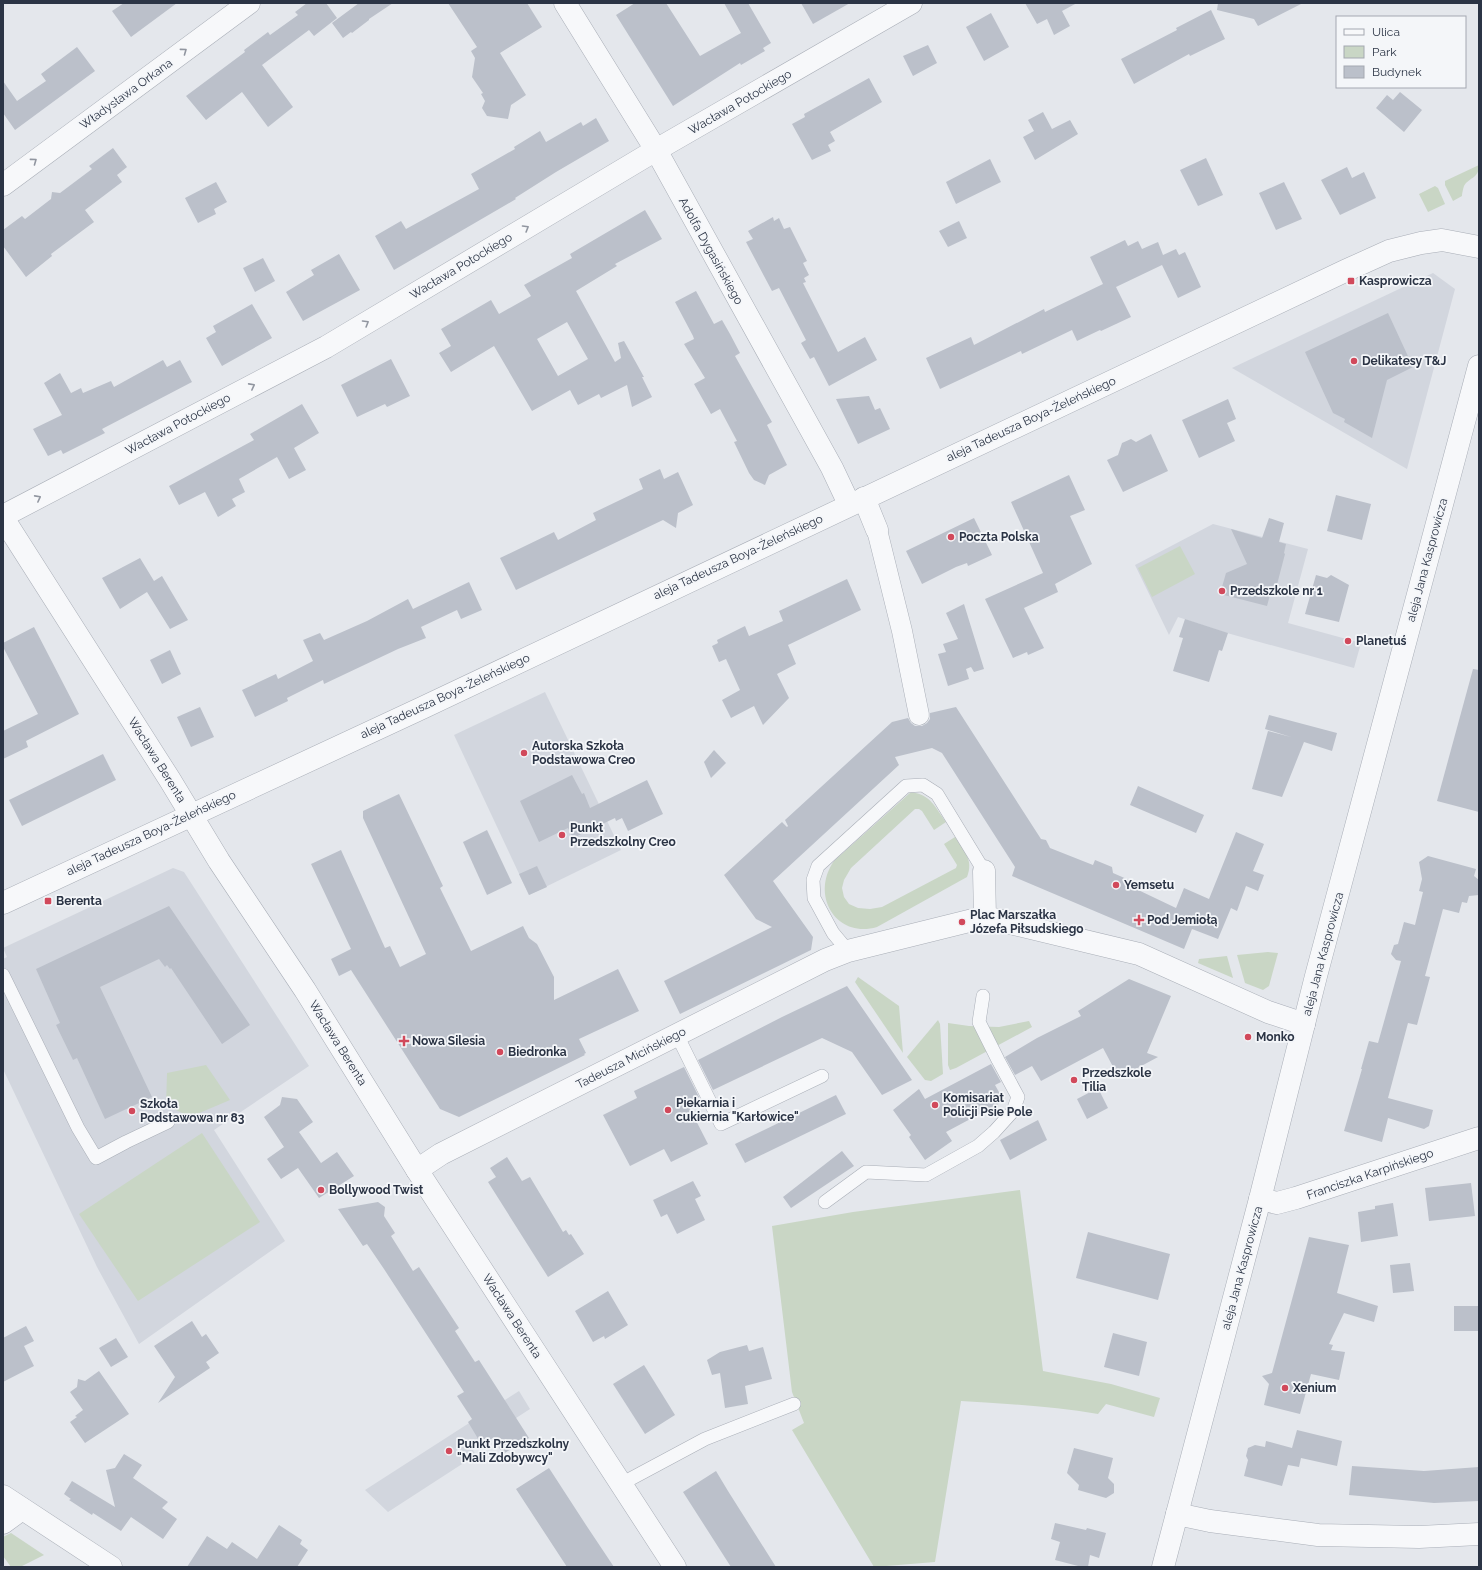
<svg xmlns="http://www.w3.org/2000/svg" width="1482" height="1570" font-family="Raleway,sans-serif">
  <style>
    .built { fill: #d2d6de }
    .green { fill: #c9d6c5 }
    .building { fill: #bbc0ca; fill-rule: evenodd }
    .lines { fill: none; stroke-linecap: round; stroke-linejoin: round }
    .service-casing { stroke: #a9aeb7; stroke-width: 14 }
    .pedestrian-casing { stroke: #a9aeb7; stroke-width: 21 }
    .minor-casing { stroke: #a9aeb7; stroke-width: 23 }
    .tertiary-casing { stroke: #a9aeb7; stroke-width: 23 }
    .service { stroke: #f7f8fa; stroke-width: 13 }
    .pedestrian { stroke: #f7f8fa; stroke-width: 20 }
    .minor { stroke: #f7f8fa; stroke-width: 22 }
    .tertiary { stroke: #f7f8fa; stroke-width: 22 }
    .oneway { stroke: #9196a0 }
    .poi-dot { fill: #d1495b; stroke: #f4f6f9; stroke-width: 1.5 }
    .labels { text-anchor: middle; stroke-width: 3.5; stroke-linejoin: round; paint-order: stroke }
    .street-label { font-size: 12px; fill: #2b3445; stroke: #f4f6f9 }
    .poi-label { font-size: 12px; font-weight: bold; fill: #2b3445; stroke: #f4f6f9; text-anchor: start }
  </style>
  <rect width="100%" height="100%" fill="#e4e7ec"/>
  <g class="built">
    <path d="M1433,273l22,16 -48,180 -175,-101z"/>
    <path d="M1213,524l95,25 -20,74 73,20 -7,25 -127,-35 -49,-16 -9,18 -34,-70z"/>
    <path d="M545,692l76,158 -92,45 -75,-160z"/>
    <path d="M173,868l11,4 125,194 -95,64 71,111 -146,103 -42,-77 -94,-198v-110l4,-2 -4,-9z"/>
    <path d="M519,1391l11,18 -59,38 5,8 -88,57 -23,-22z"/>
  </g>
  <g class="green">
    <path d="M1479,165c0,14 -10,12 -15,21 -1,3 -2,8 -2,10l-9,5 -8,-16v-4z"/>
    <path d="M1435,186l3,2 7,16 -17,8 -9,-18z"/>
    <path d="M1180,546l15,28 -43,23 -14,-29z"/>
    <path d="M911,792c20,3 24,15 35,30l-12,8 -12,-19 -3,-2h-4l-64,59 -7,12 -2,8 2,9 5,7 9,4 12,1 12,-2 74,-39 1,-3 -13,-21 11,-7c9,14 19,23 12,40l-90,50c-41,12 -67,-32 -43,-66z"/>
    <path d="M1268,952l10,1 -9,33 -6,4 -18,-7 -8,-28z"/>
    <path d="M1227,956l6,22 -35,-15 1,-4z"/>
    <path d="M858,977l41,29 4,47 -48,-71z"/>
    <path d="M938,1020l2,4 3,50 -12,7 -6,-1 -18,-23z"/>
    <path d="M1029,1021l3,6 -76,41 -6,2 -2,-5v-42l21,3 30,1z"/>
    <path d="M206,1065l24,35 -40,17 -24,-12 1,-32z"/>
    <path d="M202,1133l58,89 -122,79 -59,-87z"/>
    <path d="M1020,1190l23,181 68,13 49,14 -6,19 -48,-13 -8,10c-45,-8 -91,-10 -137,-13l-26,161 -61,5 -82,-137 12,-7 -12,-31 -20,-166 81,-14z"/>
    <path d="M11,1533l33,22 -24,12h-9l-8,-11v-19z"/>
  </g>
  <g class="building">
    <path d="M124,3h53l-46,34 -19,-26z"/>
    <path d="M307,3h19l11,15 -23,18 -5,-6 -47,35 31,42 -25,20 -26,-35 -36,28 -20,-24 59,-44 -1,-2 24,-18 2,3 28,-20 -3,-3z"/>
    <path d="M359,3h34l-24,16v1l-17,13 -1,-1 -8,6 -11,-15z"/>
    <path d="M448,3h79l15,24 -42,26 26,42 -15,10 -3,14 -21,-3 -5,-8 3,-7 -4,-7 2,-1 -11,-16 3,-19 -4,-7 6,-4z"/>
    <path d="M635,3h31l34,53 41,-23 -17,-30h24l23,40 -8,5 2,3 -24,14 -1,-2 -67,43 -57,-91z"/>
    <path d="M801,3h49l-37,21z"/>
    <path d="M1025,3h52l-15,8 8,15 -16,9 -7,-16 -10,5z"/>
    <path d="M1218,3h85l-45,23 -4,-7 -37,-9z"/>
    <path d="M1211,10l14,29 -35,17 -1,-2 -55,30 -13,-25 56,-29 -1,-2z"/>
    <path d="M991,13l18,34 -25,14 -18,-34z"/>
    <path d="M928,45l9,18 -24,13 -10,-20z"/>
    <path d="M77,47l18,24 -80,59 -12,-17v-32l14,20 29,-20 -5,-7z"/>
    <path d="M869,78l13,24 -52,30 5,9 -7,4 3,6 -19,9 -20,-36 13,-7 -1,-3z"/>
    <path d="M1400,92l22,18 -18,22 -28,-24 11,-13 6,5z"/>
    <path d="M1043,112l9,17 18,-9 8,14 -43,26 -12,-23 11,-6 -6,-11z"/>
    <path d="M596,118l13,23 -53,31 -41,26 1,1 -122,71 -19,-34 26,-15 5,8 73,-40 -8,-15 44,-25 -1,-2 26,-16 6,11 35,-20 2,4z"/>
    <path d="M113,148l14,19 -10,8 5,7 -37,28 9,12 -43,32 1,2 -26,21 -23,-31v-16l19,-14 3,3 26,-20 1,-7 8,1 32,-24 -3,-3z"/>
    <path d="M1206,158l17,37 -25,11 -18,-36z"/>
    <path d="M990,159l11,23 -45,22 -10,-22z"/>
    <path d="M1347,167l5,11 12,-6 12,26 -36,17 -19,-35z"/>
    <path d="M216,182l11,20 -13,7 2,5 -18,9 -13,-25z"/>
    <path d="M1284,182l18,37 -26,11 -17,-37z"/>
    <path d="M645,210l17,29 -47,25 2,2 -41,25 39,71 6,-4 -3,-15 6,-2 20,36h-2l10,20 -20,10 -5,-22 -26,13 -2,-4 -21,11 -8,-15 -38,21 -38,-65 -43,26 -12,-19 12,-7 -10,-17 50,-29 8,14 32,-18 -7,-11 48,-27 -2,-4zM567,322l21,37 -30,17 -21,-37z"/>
    <path d="M773,217l1,4 5,-3 5,11 6,-2 17,34 -4,2 6,12 -5,3 2,4 -3,1 35,69 27,-15 12,23 -48,26 -15,-29 -4,2 -9,-16 5,-3 -27,-52 -7,3 -26,-49 7,-3 -5,-8z"/>
    <path d="M959,221l8,17 -19,9 -9,-16z"/>
    <path d="M1125,240l3,6 10,-5 4,8 16,-7 5,13 13,-6 3,6 6,-3 16,35 -23,11 -16,-33 -46,22 15,30 -30,14 -1,-1 -23,11 -5,-11 -50,24 -1,-3 -81,38 -14,-31 45,-21 3,8 70,-36 1,3 58,-28 -13,-27z"/>
    <path d="M339,254l21,36 -57,31 -17,-29 28,-17 -3,-5z"/>
    <path d="M263,258l12,23 -20,11 -12,-24z"/>
    <path d="M696,291l18,33 8,-4 8,14 10,19 -5,3 37,66 -5,3 20,40 -18,10 -4,10 -11,-5 -5,-7 -15,-31 3,-1 -17,-32 -9,5 -17,-30 11,-6 -21,-34 10,-5 -1,-3 -18,-34z"/>
    <path d="M252,304l20,34 -50,28 -16,-28 10,-6 -3,-6z"/>
    <path d="M1388,313l25,54 -26,13 -15,58 -28,-16 1,-3 -12,-6 -28,-61z"/>
    <path d="M391,359l19,37 -23,11 -2,-3 -28,13 -16,-32z"/>
    <path d="M163,360l4,7 13,-7 12,22 -90,47 3,4 -42,21 -2,-4 -13,6 -15,-27 29,-14 -18,-32 16,-10 11,20 10,-5 2,5 28,-12 3,6z"/>
    <path d="M869,396l6,14 5,-2 10,21 -32,15 -22,-45z"/>
    <path d="M1228,399l8,20 -9,4 8,18 -36,17 -17,-38z"/>
    <path d="M302,404l17,29 -25,15 12,22 -17,9 -12,-22 -38,22 6,13 -13,7 4,7 -18,11 -13,-25 -26,13 -10,-19 85,-46 -4,-6z"/>
    <path d="M1151,434l17,37 -45,21 -16,-32 11,-5 4,-12 9,-4 5,3z"/>
    <path d="M660,469l4,10 14,-7 15,33 -15,8 -2,15 -13,-8 -147,70 -16,-32 54,-26 4,8 38,-20 -3,-7 50,-24 -4,-10z"/>
    <path d="M1069,475l16,35 -15,6 22,48 -37,20 3,8 -34,16 20,40 -16,7 -1,-3 -14,6 -28,-59 58,-26 -32,-71z"/>
    <path d="M1336,495l35,9 -9,36 -35,-9z"/>
    <path d="M974,518l18,37 -24,11 -1,-3 -11,4 -34,17 -16,-33z"/>
    <path d="M1269,518l15,5 -5,19 7,2 -2,9 1,1 -11,42 -4,-1 -3,11 -47,-12 6,-21 21,-9 -16,-35 31,9z"/>
    <path d="M140,558l14,23 8,-5 26,44 -18,9 -23,-37 -27,17 -18,-31z"/>
    <path d="M1316,575l11,3 4,-3 18,10 -10,37 -34,-8z"/>
    <path d="M847,579l14,31 -73,35 8,19 -19,10 12,24 -26,27 -9,-19 -23,12 -9,-18 18,-10 -14,-31 -7,3 -7,-16 6,-3 -1,-3 28,-14 4,10 34,-15 -4,-10z"/>
    <path d="M469,582l13,28 -21,9 -4,-9 -36,17 5,11 -28,11 -74,35 -1,-4 -36,18 1,3 -33,16 -13,-27 34,-16 2,5 35,-18 -10,-21 17,-7 4,7 43,-19 41,-22 5,10z"/>
    <path d="M964,604l20,65 -10,3 -3,-5 -5,2 3,10 -21,7 -10,-32 8,-2 -3,-8 15,-5 -12,-26z"/>
    <path d="M1185,619l43,14 -6,18 -3,-1 -10,32 -36,-11 10,-33 -4,-1z"/>
    <path d="M34,627l45,87 -53,27 2,6 -25,12v-28l35,-17 -35,-67v-4z"/>
    <path d="M170,650l11,24 -19,10 -12,-24z"/>
    <path d="M1473,669l6,1v142l-42,-11z"/>
    <path d="M200,707l14,30 -23,10 -14,-30z"/>
    <path d="M956,707l85,132 5,1 4,8 43,17 2,-5 17,7 1,6 23,10 -2,5 42,20 8,-20 25,11 27,-67 28,12 -11,27 11,4 -6,16 -12,-5 -9,25 -6,-3 -13,31 -26,-10 -8,20 -172,-73 3,-9 -73,-114 -10,-5 -37,9 4,8 -126,116 40,56 -2,13 -131,64 -16,-33 108,-54 -16,-8 -32,-44 58,-53 5,5 1,-1 -3,-6 107,-98 16,-4 3,5 4,3h7l5,-3 3,-4v-6z"/>
    <path d="M1269,715l68,18 -5,18 -28,-9 -22,55 -30,-8 16,-58 23,6 -26,-8z"/>
    <path d="M714,750l12,13 -15,15 -7,-16z"/>
    <path d="M103,754l13,26 -94,46 -13,-26z"/>
    <path d="M572,775l10,19 2,-1 6,15 57,-28 16,34 -35,17 -6,-13 -6,3 -1,-3 -42,20 -5,-10 -29,14 -19,-41z"/>
    <path d="M1138,786l66,29 -8,18 -66,-28z"/>
    <path d="M399,794l44,92 -3,2 31,63 52,-25 6,12 8,6 17,33v23l64,-31 21,42 -60,28 7,14 -2,1 1,1 -126,62 -19,-8 -89,-139 -12,6 -8,-17 20,-10 -40,-85 30,-14 44,98 5,-2 10,21 26,-13 -63,-136v-7z"/>
    <path d="M487,830l25,53 -25,12 -24,-53z"/>
    <path d="M1428,856l48,13 -2,7 5,4v15l-10,1 -2,7 -5,-1 -3,11 -16,-4 -18,67 5,1 -13,48 -9,-2 -20,75 45,12 -4,16 -5,3 -36,-11 -6,24 -38,-11 18,-62h-1l8,-28 9,2 23,-82 -5,-1 -5,-6 3,-9 4,-1 6,-22 11,3 8,-33 -4,-1 3,-12 -3,-17z"/>
    <path d="M537,866l10,21 -18,8 -10,-21z"/>
    <path d="M169,906l81,119 -28,19 -51,-76 -1,1 -3,-4 -2,2 -6,-8 -59,28 52,110 -47,22 -28,-61 -4,2 -17,-35 4,-2 -24,-54z"/>
    <path d="M1129,979l42,17 -24,57 11,4 -39,21 -16,-30 -62,33 -9,-15 -17,9 -10,-18 32,-19 44,-22 -3,-5z"/>
    <path d="M847,986l65,94 -30,15 -30,-43 -30,-14 -109,52 -15,-30 84,-43z"/>
    <path d="M991,1064l10,18 -6,3 9,16 -58,31 6,9 -27,19 -16,-23 2,-2 -18,-25 26,-21 6,10z"/>
    <path d="M684,1067l15,30 -12,6 21,41 -37,18 -7,-13 -34,17 -27,-51 34,-17 -3,-7z"/>
    <path d="M1098,1088l10,20 -21,11 -10,-20z"/>
    <path d="M836,1095l10,19 -101,49 -10,-19z"/>
    <path d="M282,1097l15,2 16,23 -14,10 22,31 16,-11 17,24 -35,22 -21,-30 -17,11 -14,-20 17,-12 -20,-30 16,-12z"/>
    <path d="M1038,1120l9,20 -37,20 -10,-20z"/>
    <path d="M842,1151l12,15 -63,42 -8,-11z"/>
    <path d="M507,1157l15,24 8,-4 33,55 3,-2 3,5 2,-1 13,20 -36,23 -60,-95 8,-5 -6,-9z"/>
    <path d="M693,1181l8,15 -6,3 10,21 -28,14 -10,-20 -6,3 -8,-17z"/>
    <path d="M1471,1183l4,33 -46,5 -4,-33z"/>
    <path d="M378,1202l7,5 -1,9 11,17 -4,3 22,35 6,-4 40,61 -4,3 20,31 4,-2 50,78 -26,16 -10,-16 -7,4 -2,-3 -4,3 -12,-20 4,-3 -15,-23 7,-4 -80,-123 -17,-25 -4,2 -25,-37z"/>
    <path d="M1393,1203l5,33 -37,6 -3,-30 17,-3v-3z"/>
    <path d="M1088,1232l82,22 -12,46 -82,-22z"/>
    <path d="M1309,1237l40,8 -12,48 41,13 -4,16 -30,-9 -15,31 4,1 -2,5 14,2 -6,28 -28,-6 -11,40 -36,-9 5,-21 -7,-8 10,-3z"/>
    <path d="M1410,1263l4,28 -21,2 -3,-28z"/>
    <path d="M608,1291l20,34 -23,14 -1,-3 -11,6 -18,-31z"/>
    <rect x="1454" y="1306" width="25" height="25"/>
    <path d="M192,1321l10,16 4,-3 13,19 -13,9 4,6 -52,35 17,-26 -21,-31z"/>
    <path d="M26,1326l8,15 -10,5 10,20 -31,16v-44z"/>
    <path d="M1113,1333l34,9 -8,34 -35,-9z"/>
    <path d="M116,1338l12,19 -17,10 -12,-19z"/>
    <path d="M747,1345l2,6 14,-4 9,32 -27,7 3,18 -23,4 -5,-35 -8,2 -5,-15 13,-8z"/>
    <path d="M644,1365l31,50 -30,19 -32,-50z"/>
    <path d="M99,1371l30,43 -44,29 -15,-21 7,-5 -2,-1 8,-6 -13,-18 7,-5 1,-8 7,2z"/>
    <path d="M1297,1430l45,11 -5,25 -36,-8 -2,9 -11,-2 -6,21 -38,-10 4,-16 -2,-4 2,-8 7,-3 10,2 1,-6 26,7z"/>
    <path d="M1074,1448l39,10 -5,20 6,6v9l-8,5 -28,-8 1,-5 -12,-12z"/>
    <path d="M124,1454l18,11 -9,13 35,24 -6,6 15,11 -14,20 -32,-22 -10,14 -28,-18 -1,2 -23,-15 2,-1 -7,-5 8,-13 43,26 -9,-37 9,-2z"/>
    <path d="M1352,1466l72,5 55,-4v34l-45,2 -85,-8z"/>
    <path d="M549,1468l37,57 28,42h-47l-51,-78z"/>
    <path d="M716,1471l12,20 48,76h-45l-48,-75z"/>
    <path d="M1055,1523l31,7 1,-2 19,5 -7,25 -9,-3 -2,12h-6l-27,-7 5,-18 -9,-3z"/>
    <path d="M279,1525l23,15 -2,4 8,6 -11,17h-110l20,-31 20,13 5,-7 25,17z"/>
  </g>
  <g class="lines">
    <g class="service-casing">
      <g id="service">
        <path d="M848,951l-15,-18 -19,-35 -1,-18 5,-14 88,-80 17,-1 14,9 47,77"/>
        <path d="M3,975l75,153 18,30 30,-16 42,-20"/>
        <path d="M677,1035l44,89 101,-48"/>
        <path d="M825,1202l41,-30 60,3 52,-29 16,-14 19,-21 5,-14 -20,-37 -19,-38 4,-26"/>
        <path d="M621,1484l84,-45 89,-35"/>
      </g>
    </g>
    <g class="pedestrian-casing">
      <path id="pedestrian" d="M877,530l25,101 17,84"/>
    </g>
    <g class="minor-casing">
      <g id="minor">
        <path d="M565,3l91,147 176,318 17,36"/>
        <path d="M3,185l246,-182"/>
        <path d="M864,498l13,32"/>
        <path d="M3,516l323,-169 330,-197 255,-147"/>
        <path d="M3,518l167,262 49,81 86,129 112,180 258,397"/>
        <path d="M984,871l1,46 154,37 129,58 36,12"/>
        <path d="M417,1170l24,-16 384,-194 23,-9 137,-34"/>
        <path d="M1260,1199l17,4 19,-5 183,-60"/>
        <path d="M3,1496l108,71"/>
        <path d="M1177,1514l33,7 108,14 101,2 60,-3"/>
        <path d="M3,1523l19,-14"/>
      </g>
    </g>
    <g class="tertiary-casing">
      <g id="tertiary">
        <path d="M3,903l419,-195 925,-438 42,-19 32,-8 21,-3 37,7"/>
        <path d="M1163,1567l97,-368 56,-223 163,-610"/>
      </g>
    </g>
    <use href="#service" class="service"/>
    <use href="#pedestrian" class="pedestrian"/>
    <use href="#minor" class="minor"/>
    <use href="#tertiary" class="tertiary"/>
  </g>
  <defs><path id="oneway-chevron" d="M-2-3.5L2.5 0L-2 3.5" fill="none" stroke-width="1.6" stroke-linecap="round" stroke-linejoin="round"/></defs>
  <g class="oneway">
    <use href="#oneway-chevron" transform="translate(184 51) rotate(-36)"/>
    <use href="#oneway-chevron" transform="translate(34 161) rotate(-36)"/>
    <use href="#oneway-chevron" transform="translate(526 228) rotate(-31)"/>
    <use href="#oneway-chevron" transform="translate(366 323) rotate(-31)"/>
    <use href="#oneway-chevron" transform="translate(252 386) rotate(-28)"/>
    <use href="#oneway-chevron" transform="translate(38 498) rotate(-28)"/>
  </g>
  <g class="poi-dot">
    <rect x="1347" y="277" width="8" height="8" rx="2"/>
    <circle cx="1354" cy="361" r="4"/>
    <circle cx="951" cy="537" r="4"/>
    <circle cx="1222" cy="591" r="4"/>
    <circle cx="1348" cy="641" r="4"/>
    <circle cx="524" cy="753" r="4"/>
    <circle cx="562" cy="835" r="4"/>
    <circle cx="1116" cy="885" r="4"/>
    <rect x="44" y="897" width="8" height="8" rx="2"/>
    <path d="M1137 914h4v4h4v4h-4v4h-4v-4h-4v-4h4z"/>
    <circle cx="962" cy="922" r="4"/>
    <circle cx="1248" cy="1037" r="4"/>
    <path d="M402 1035h4v4h4v4h-4v4h-4v-4h-4v-4h4z"/>
    <circle cx="500" cy="1052" r="4"/>
    <circle cx="1074" cy="1080" r="4"/>
    <circle cx="935" cy="1105" r="4"/>
    <circle cx="668" cy="1110" r="4"/>
    <circle cx="132" cy="1111" r="4"/>
    <circle cx="321" cy="1190" r="4"/>
    <circle cx="1285" cy="1388" r="4"/>
    <circle cx="449" cy="1451" r="4"/>
  </g>
  <g class="labels">
    <g class="street-label">
      <text transform="translate(126 94) rotate(-36)" y="4">Władysława Orkana</text>
      <text transform="translate(740 102) rotate(-30)" y="4">Wacława Potockiego</text>
      <text transform="translate(711 251) rotate(61)" y="4">Adolfa Dygasińskiego</text>
      <text transform="translate(461 266) rotate(-31)" y="4">Wacława Potockiego</text>
      <text transform="translate(1031 419) rotate(-25)" y="4">aleja Tadeusza Boya-Żeleńskiego</text>
      <text transform="translate(178 424) rotate(-28)" y="4">Wacława Potockiego</text>
      <text transform="translate(738 557) rotate(-25)" y="4">aleja Tadeusza Boya-Żeleńskiego</text>
      <text transform="translate(1427 560) rotate(-75)" y="4">aleja Jana Kasprowicza</text>
      <text transform="translate(445 696) rotate(-25)" y="4">aleja Tadeusza Boya-Żeleńskiego</text>
      <text transform="translate(157 760) rotate(58)" y="4">Wacława Berenta</text>
      <text transform="translate(151 833) rotate(-25)" y="4">aleja Tadeusza Boya-Żeleńskiego</text>
      <text transform="translate(1323 954) rotate(-75)" y="4">aleja Jana Kasprowicza</text>
      <text transform="translate(338 1043) rotate(58)" y="4">Wacława Berenta</text>
      <text transform="translate(631 1058) rotate(-27)" y="4">Tadeusza Micińskiego</text>
      <text transform="translate(1370 1174) rotate(-19)" y="4">Franciszka Karpińskiego</text>
      <text transform="translate(1242 1268) rotate(-75)" y="4">aleja Jana Kasprowicza</text>
      <text transform="translate(512 1316) rotate(57)" y="4">Wacława Berenta</text>
    </g>
    <g class="poi-label">
      <text x="1359" y="285">Kasprowicza</text>
      <text x="1362" y="365">Delikatesy T&amp;J</text>
      <text x="959" y="541">Poczta Polska</text>
      <text x="1230" y="595">Przedszkole nr 1</text>
      <text x="1356" y="645">Planetuś</text>
      <text x="532" y="750">Autorska Szkoła<tspan x="532" dy="14">Podstawowa Creo</tspan></text>
      <text x="570" y="832">Punkt<tspan x="570" dy="14">Przedszkolny Creo</tspan></text>
      <text x="1124" y="889">Yemsetu</text>
      <text x="56" y="905">Berenta</text>
      <text x="970" y="919">Plac Marszałka<tspan x="970" dy="14">Józefa Piłsudskiego</tspan></text>
      <text x="1147" y="924">Pod Jemiołą</text>
      <text x="1256" y="1041">Monko</text>
      <text x="412" y="1045">Nowa Silesia</text>
      <text x="508" y="1056">Biedronka</text>
      <text x="1082" y="1077">Przedszkole<tspan x="1082" dy="14">Tilia</tspan></text>
      <text x="943" y="1102">Komisariat<tspan x="943" dy="14">Policji Psie Pole</tspan></text>
      <text x="676" y="1107">Piekarnia i<tspan x="676" dy="14">cukiernia "Karłowice"</tspan></text>
      <text x="140" y="1108">Szkoła<tspan x="140" dy="14">Podstawowa nr 83</tspan></text>
      <text x="329" y="1194">Bollywood Twist</text>
      <text x="1293" y="1392">Xenium</text>
      <text x="457" y="1448">Punkt Przedszkolny<tspan x="457" dy="14">"Mali Zdobywcy"</tspan></text>
    </g>
  </g>
  <rect width="1482" height="1570" fill="none" stroke="#2b3445" stroke-width="8"/>
  <rect x="1336" y="16" width="130" height="72" fill="#f4f6f9" stroke="#a4a8b1"/>
  <rect x="1344" y="29" width="20" height="6" fill="#f7f8fa" stroke="#a4a8b1"/>
  <text x="1372" y="36" font-size="12" fill="#2b3445">Ulica</text>
  <rect x="1344" y="46" width="20" height="12" fill="#c9d6c5" stroke="#a4a8b1"/>
  <text x="1372" y="56" font-size="12" fill="#2b3445">Park</text>
  <rect x="1344" y="66" width="20" height="12" fill="#bbc0ca" stroke="#a4a8b1"/>
  <text x="1372" y="76" font-size="12" fill="#2b3445">Budynek</text>
</svg>
